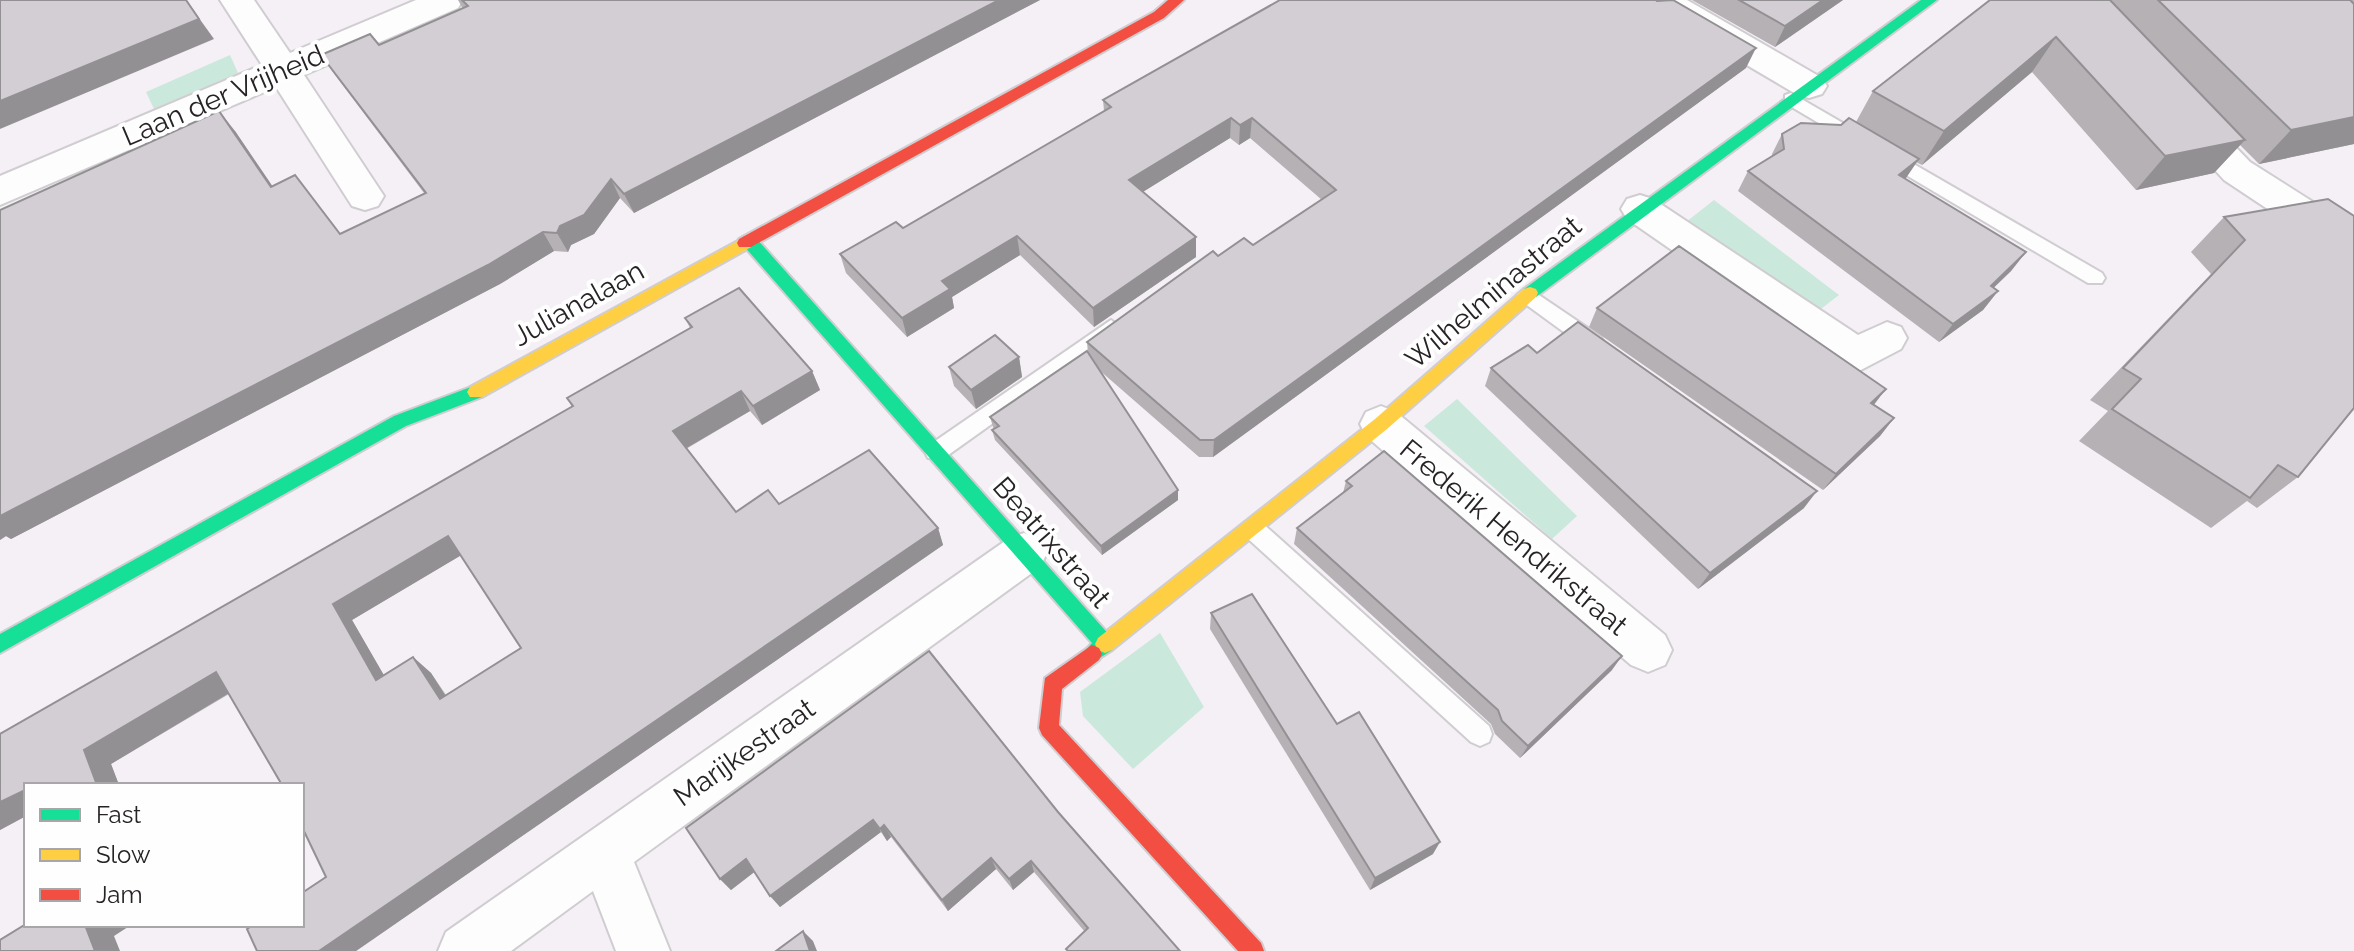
<svg xmlns="http://www.w3.org/2000/svg" width="2354" height="951" font-family="Raleway,sans-serif">
  <style>
    .green { fill: #cbe8dc }
    .lines { fill: none; stroke-linecap: round; stroke-linejoin: round }
    .lane-casing { stroke: #d0cdd1; stroke-width: 4 }
    .street-casing { stroke: #d0cdd1; stroke-width: 4 }
    .fast-casing { stroke: #d0cdd1; stroke-width: 4 }
    .slow-casing { stroke: #d0cdd1; stroke-width: 4 }
    .jam-casing { stroke: #d0cdd1; stroke-width: 4 }
    .lane { fill: #fefdfe; fill-rule: evenodd }
    .street { fill: #fefdfe; fill-rule: evenodd }
    .fast { fill: #16e098; fill-rule: evenodd }
    .slow { fill: #ffcf43; fill-rule: evenodd }
    .jam { fill: #f24e42; fill-rule: evenodd }
    .wall { fill: #b5b1b5; fill-rule: evenodd }
    .shaded-wall { fill: #939094 }
    .building { fill: #d2ced3; stroke: #939094; stroke-width: 2; fill-rule: evenodd }
    .labels { text-anchor: middle; stroke-width: 8; stroke-linejoin: round; paint-order: stroke }
    .street-label { font-size: 28px; fill: #262226; stroke: #fefefe }
  </style>
  <rect width="100%" height="100%" fill="#f5f0f6"/>
  <g class="green">
    <path d="M230,55l8,18 -84,36 -8,-17z"/>
    <path d="M1714,200l125,95 -22,17 -131,-90z"/>
    <path d="M1457,399l120,117 -25,23 -128,-113z"/>
    <path d="M1160,633l44,74 -71,62 -50,-53 -3,-24z"/>
  </g>
  <g class="lines">
    <g class="lane-casing">
      <g id="lane">
        <path d="M1791,93l311,180 3,5 -3,5h-14l-303,-180v-8z"/>
        <path d="M1527,287l74,50 3,6 -3,6h-14l-67,-49 -3,-5z"/>
        <path d="M1111,320l10,8 -3,6 -174,124h-16l-3,-6 3,-6z"/>
        <path d="M1253,519l8,3 228,204 3,8 -3,8 -9,4 -9,-4 -226,-206 -3,-7 3,-7z"/>
      </g>
    </g>
    <g class="street-casing">
      <g id="street">
        <path d="M220,0h34l36,53 126,-53h47l-5,8 -154,67 80,121 -6,10 -13,4 -13,-4 -76,-119 -276,118v-29l262,-111z"/>
        <path d="M1645,0h42l135,78 5,8 -5,8 -13,4 -13,-4 -146,-86z"/>
        <path d="M2186,106l13,3 51,53 104,66v33l-14,-4 -116,-77 -56,-62 5,-9z"/>
        <path d="M1640,195l13,4 205,136 29,-13 14,5 6,11 -6,11 -44,23 -15,-4 -215,-149 -6,-10 6,-10z"/>
        <path d="M1381,406l15,6 269,223 7,15 -7,15 -17,7 -17,-7 -265,-229 -6,-12 6,-12z"/>
        <path d="M1024,533l16,6 7,14 -7,14 -406,295 36,89h-54l-23,-60 -82,60h-73l8,-19 562,-393z"/>
      </g>
    </g>
    <g class="fast-casing">
      <g id="fast">
        <path d="M1921,0h16l-401,297h-12l-2,-4 2,-4z"/>
        <path d="M749,235l6,2 357,401 3,6 -3,6 -20,13 -7,-3 -3,-6 10,-11 -349,-398 -2,-4 2,-4z"/>
        <path d="M476,385l6,2 3,5 -3,5 -76,29 -406,227v-19l394,-218z"/>
      </g>
    </g>
    <g class="slow-casing">
      <g id="slow">
        <path d="M745,237l8,6 -2,4 -269,150h-12l-3,-5 3,-5z"/>
        <path d="M1530,287l6,2 2,4 -2,4 -149,132 -275,221 -7,3 -7,-3 -3,-6 3,-6 277,-219 149,-130z"/>
      </g>
    </g>
    <g class="jam-casing">
      <g id="jam">
        <path d="M1168,0h16l-20,18 -413,229h-12l-2,-4 2,-4 415,-227z"/>
        <path d="M1092,645l7,3 3,6 -3,6 -37,29 -3,36 202,218 3,8h-26l-196,-216 -3,-7 6,-50z"/>
      </g>
    </g>
    <use href="#lane" class="lane"/>
    <use href="#street" class="street"/>
    <use href="#fast" class="fast"/>
    <use href="#slow" class="slow"/>
    <use href="#jam" class="jam"/>
  </g>
  <g class="wall">
    <path d="M458,0h582l-406,213 -14,-15 -26,36 -23,11 -3,7 -14,-1 -54,33 -489,255 -5,-3 -6,4v-330l235,-79 37,55 69,48 83,-41 -89,-118 -14,-20 58,-10 84,-36z"/>
    <path d="M1692,0h151l-68,47z"/>
    <path d="M1990,0h364v144l-95,20 -19,-19 -26,28 -78,17 -104,-118 -110,93 -6,-3 -11,17 121,73 -15,19 -18,17 5,3 -15,19 -44,32 -201,-151 10,-20 24,-15v-2l10,-20 74,-12 17,-31z"/>
    <path d="M1746,68l-533,389h-14l-101,-88 80,131 -76,55 -107,-115 -3,-10 2,-1 -1,-2 -3,-10 98,-63 -1,-12 131,-86 35,-11 69,-45 -72,-62 -11,7 -9,-7 -88,54 54,65 -102,70 -74,-72 -68,42 2,11 -47,29 -61,-64 -6,-19 63,-26 117,-68 84,-49 -1,-11z"/>
    <path d="M2328,199l-30,278 -41,31 -10,-7 -36,27 -132,-87 29,-30 -18,-11 121,-126 -20,-22 33,-35z"/>
    <path d="M739,288l73,83 8,19 -58,35 -12,-14 -64,38 50,63 32,-22 11,14 90,-54 69,78 5,17 -587,406h-99l-10,-22 6,-4h49v-32l24,-16 -24,-50v-42h-20l-53,-91 -118,70 8,21h-93v31l-26,14v-96l572,-327 -5,-9 123,-70 -5,-10zM461,555l60,93 -75,47 -15,-22 -18,-16 -29,19 -32,-56z"/>
    <path d="M1597,308l277,97 20,13 -14,18 -57,54 -234,-163z"/>
    <path d="M1537,353l267,155 -106,81 -213,-203 6,-18z"/>
    <path d="M1019,357l3,20 -46,32 -22,-23 -5,-19z"/>
    <path d="M1346,481l266,189 -92,88 -25,-24 -4,-10 -197,-180 3,-16 46,-35z"/>
    <path d="M1211,613l126,111 96,130 -63,36 -160,-261z"/>
    <path d="M1058,812l122,139h-113l-1,-2 19,-17 -51,-60 -21,18 -17,-21 -48,42 -57,-74 -4,4 -6,-9 -101,75 -26,-35 -23,18 -11,-11 -34,-51z"/>
  </g>
  <g class="shaded-wall">
    <path d="M186,0l28,39 -214,90v-28z"/>
    <path d="M999,0h41l-406,213 -10,-19z"/>
    <path d="M1823,0h20l-68,47 10,-21z"/>
    <path d="M2056,37l-24,35 -110,93 22,-34z"/>
    <path d="M1756,48l-10,20 -533,389 1,-17z"/>
    <path d="M219,111l16,20 51,75 -15,-19z"/>
    <path d="M2354,117v27l-95,20 32,-34z"/>
    <path d="M1231,118l-1,20 -100,62 -1,-20z"/>
    <path d="M1252,118l-2,20 -11,7 1,-20z"/>
    <path d="M2245,140l-31,33 -78,17 29,-34z"/>
    <path d="M1919,159l-13,19 -19,17 12,-20z"/>
    <path d="M611,179l9,19 -26,36 -23,11 -3,7 -11,-19 3,-7z"/>
    <path d="M543,232l11,19 -54,33 -489,255 -5,-3 -6,4v-24z"/>
    <path d="M1017,236l3,19 -68,42 2,11 -47,29 -5,-19 40,-37z"/>
    <path d="M1196,237v20l-102,70 -1,-19z"/>
    <path d="M2026,252l-15,19 -35,34 15,-19z"/>
    <path d="M1998,291l-15,19 -44,32 14,-18z"/>
    <path d="M1019,357l3,20 -46,32 -5,-19z"/>
    <path d="M812,371l8,19 -58,35 -9,-19z"/>
    <path d="M1886,389l-13,17 -2,-3z"/>
    <path d="M741,391l9,20 -67,39 -10,-19z"/>
    <path d="M1894,418l-14,18 -57,54 13,-16z"/>
    <path d="M1178,490v10l-76,55 -1,-9z"/>
    <path d="M1817,491l-13,17 -106,81 12,-16z"/>
    <path d="M938,528l5,17 -587,406h-37z"/>
    <path d="M448,536l17,17 -113,67 44,76 -20,-16 -43,-76z"/>
    <path d="M1622,656l-10,14 -92,88 8,-12z"/>
    <path d="M413,657l18,16 26,41 -17,-15z"/>
    <path d="M216,672l23,15 -128,77 8,21h-22l-13,-35z"/>
    <path d="M25,790l1,26 -26,14v-28z"/>
    <path d="M873,820l8,12 -101,75 -10,-11z"/>
    <path d="M884,825l7,12 -4,4 -7,-12z"/>
    <path d="M1440,842l-7,12 -63,36 5,-12z"/>
    <path d="M991,858l5,11 -48,42 -6,-11z"/>
    <path d="M746,859l11,11 -26,20 -11,-11z"/>
    <path d="M1031,861l3,11 -21,18 -4,-11z"/>
    <path d="M85,925h46l-17,11 6,15h-25z"/>
    <path d="M803,931l10,10 4,10h-7z"/>
  </g>
  <g class="building">
    <path d="M0,0h186l13,19 -199,82z"/>
    <path d="M462,0h537l-375,194 -13,-15 -27,36 -24,11 -3,7 -14,-1 -55,33 -488,251v-306l219,-99 52,76 24,-12 45,59 86,-41 -105,-138 49,-21 9,11 89,-39z"/>
    <path d="M1280,0h376l1,1 16,-1 83,48 -542,392h-14l-113,-98 126,-91 5,5 26,-18 9,7 83,-55 -84,-72 -12,7 -9,-7 -102,62 67,57 -103,71 -76,-72 -75,45 8,8 -48,29 -62,-64 56,-32 7,6 117,-68 91,-53 -8,-7z"/>
    <path d="M1739,0h84l-38,26z"/>
    <path d="M1990,0h120l135,140 -80,16 -109,-119 -112,94 -71,-40z"/>
    <path d="M2158,0h192l4,4v113l-63,13z"/>
    <path d="M1849,118l70,41 -20,16 127,77 -35,34 7,5 -45,33 -205,-153 36,-22 -2,-15 19,-11 40,2z"/>
    <path d="M2328,199l26,17v192l-56,69 -20,-12 -28,33 -138,-89 29,-30 -18,-11 122,-128 -21,-23z"/>
    <path d="M1679,246l207,143 -15,14 23,15 -58,56 -239,-166z"/>
    <path d="M739,288l73,83 -59,35 -12,-15 -68,40 63,81 32,-22 11,14 90,-54 69,78 -619,423h-62l-10,-22 6,-4h49v-32l24,-16 -24,-50v-42h-20l-66,-113 -132,78 13,35h-71v7l-1,-2 -25,12v-68l573,-328 -6,-8 125,-71 -7,-9zM448,536l73,112 -81,51 -27,-42 -37,23 -43,-76z"/>
    <path d="M1578,322l239,169 -107,82 -219,-205 37,-23 9,8z"/>
    <path d="M995,335l24,22 -48,33 -22,-23z"/>
    <path d="M1087,351l91,139 -77,56 -109,-116 7,-4 -9,-9z"/>
    <path d="M1384,451l238,205 -94,90 -26,-25 -4,-11 -201,-182 55,-42 -6,-5z"/>
    <path d="M1252,594l85,130 22,-12 81,130 -65,36 -164,-265z"/>
    <path d="M929,651l129,161 122,139h-112l-2,-2 22,-21 -57,-67 -22,18 -18,-21 -49,42 -58,-75 -4,4 -7,-9 -103,76 -24,-37 -26,20 -34,-51z"/>
    <path d="M26,924v1h59l10,26h-95v-11z"/>
    <path d="M803,931l7,20h-34z"/>
  </g>
  <g class="labels">
    <g class="street-label">
      <text transform="translate(223 95) rotate(-23)" y="10">Laan der Vrijheid</text>
      <text transform="translate(1493 292) rotate(-40)" y="10">Wilhelminastraat</text>
      <text transform="translate(578 303) rotate(-29)" y="10">Julianalaan</text>
      <text transform="translate(1514 537) rotate(40)" y="10">Frederik Hendrikstraat</text>
      <text transform="translate(1052 542) rotate(49)" y="10">Beatrixstraat</text>
      <text transform="translate(744 752) rotate(-35)" y="10">Marijkestraat</text>
    </g>
  </g>
  <rect x="24" y="783" width="280" height="144" fill="#fefefe" stroke="#a8a6a8" stroke-width="2"/>
  <rect x="40" y="809" width="40" height="12" fill="#16e098" stroke="#a8a6a8" stroke-width="2"/>
  <text x="96" y="823" font-size="24" fill="#262226">Fast</text>
  <rect x="40" y="849" width="40" height="12" fill="#ffcf43" stroke="#a8a6a8" stroke-width="2"/>
  <text x="96" y="863" font-size="24" fill="#262226">Slow</text>
  <rect x="40" y="889" width="40" height="12" fill="#f24e42" stroke="#a8a6a8" stroke-width="2"/>
  <text x="96" y="903" font-size="24" fill="#262226">Jam</text>
</svg>
